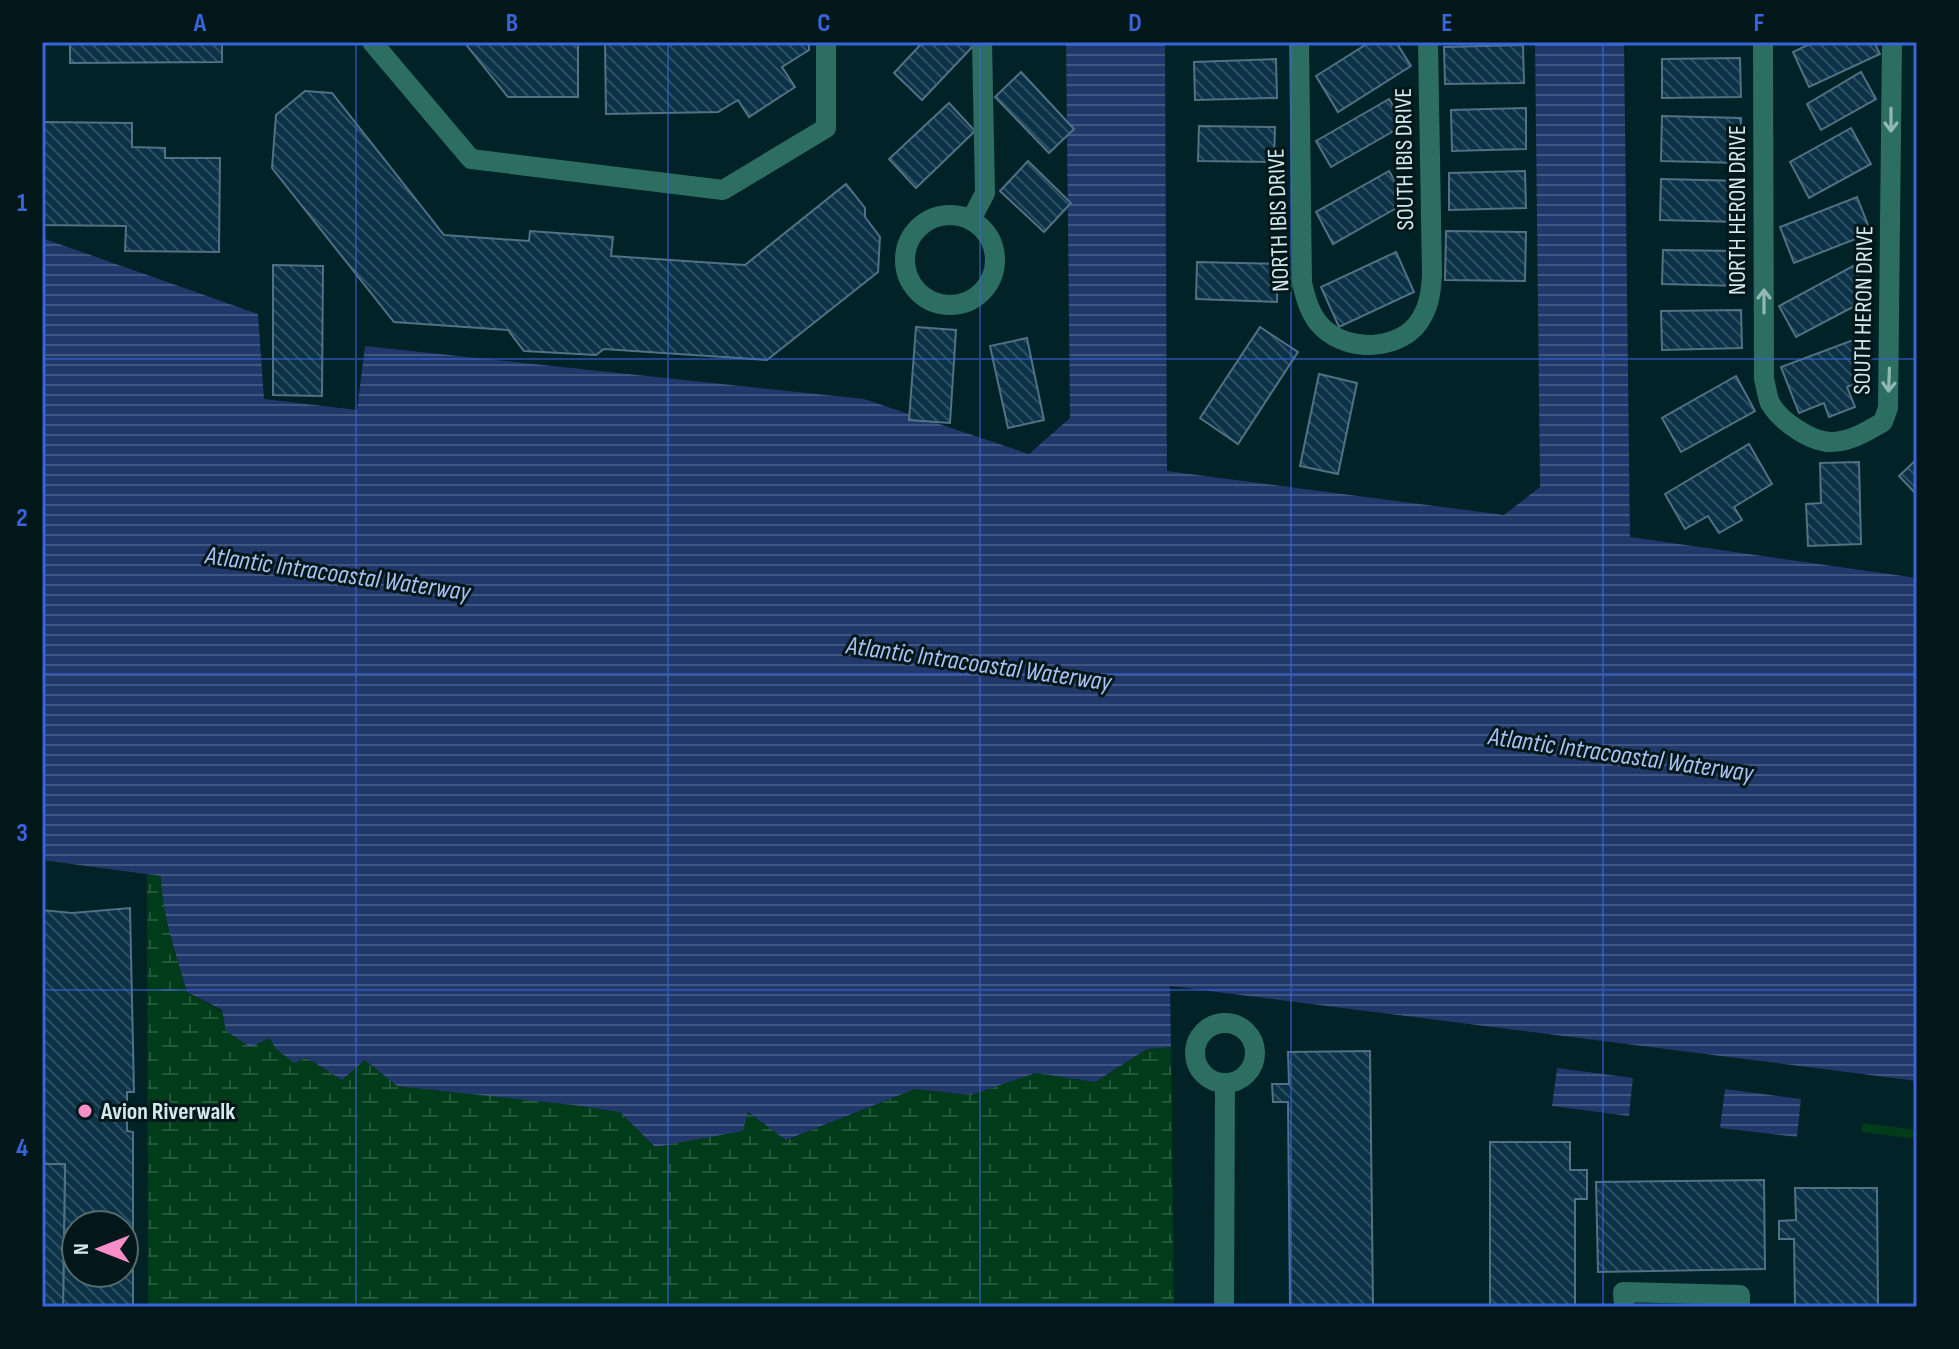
<svg xmlns="http://www.w3.org/2000/svg" width="1959" height="1349" font-family="'Sofia Sans Condensed',sans-serif">
  <style>
    .wetland { fill: url(#wetland-marsh) }
    .garden { fill: #003c19 }
    .water { fill: url(#water-rules) }
    .building { fill: url(#building-back-hatch); stroke: #517185; stroke-width: 2; fill-rule: evenodd }
    .lines { fill: none; stroke-linecap: round; stroke-linejoin: round }
    .minor { stroke: #2d6e62; stroke-width: 20 }
    .oneway { stroke: #91b8b5 }
    .grid { fill: none; stroke: #3865db; stroke-width: 2; stroke-opacity: 0.55 }
    .poi-dot { fill: #fa8fc8; stroke: #02171a; stroke-width: 3 }
    .labels { text-anchor: middle; stroke-width: 6; stroke-linejoin: round; paint-order: stroke }
    .street-label { font-size: 24px; fill: #d3e9ec; stroke: #02171a }
    .poi-label { font-size: 24px; font-weight: bold; fill: #d3e9ec; stroke: #02171a; text-anchor: start }
    .water-label { font-size: 26px; font-style: italic; fill: #a9c2f2; stroke: #02171a }
    .neatline { fill: none; stroke: #3865db; stroke-width: 3 }
    .grid-label { font-size: 26px; text-anchor: middle; font-weight: bold; fill: #3865db }
  </style>
  <defs>
    <pattern id="wetland-marsh" width="20" height="14" patternUnits="userSpaceOnUse" patternTransform="scale(2)"><rect width="20" height="14" fill="#003c19"/><path d="M1 5h8M5 5V1M11 12h8M15 12V8" fill="none" stroke="#24583b"/></pattern>
    <pattern id="water-rules" width="6" height="5" patternUnits="userSpaceOnUse" patternTransform="scale(2)"><rect width="6" height="5" fill="#21386b"/><path d="M0 2.5h6" fill="none" stroke="#405580"/></pattern>
    <pattern id="building-back-hatch" width="6" height="6" patternUnits="userSpaceOnUse" patternTransform="scale(2)"><rect width="6" height="6" fill="#0b3246"/><path d="M-1 5l2 2M0 0l6 6M5-1l2 2" fill="none" stroke="#2e5061"/></pattern>
  </defs>
  <rect width="100%" height="100%" fill="#012226"/>
  <path class="wetland" d="M147,875l15,1c0,40 14,78 25,116l120,66 35,22 23,-20 208,45 47,7 35,35 92,-35 40,28 128,-51 56,6 65,-22 59,9 52,-33 24,-2 3,260h-1026z"/>
  <path class="garden" d="M1863,1123l54,7v9l-56,-7z"/>
  <g class="water">
    <path d="M1066,42h99l2,429 337,44 36,-28 -5,-445h89l6,495 287,41v503l-747,-95 1,61 -24,2 -52,33 -59,-9 -65,22 -56,-6 -129,51 -38,-28 -5,19 -88,16 -35,-35 -47,-7 -176,-19 -32,-26 -23,20 -35,-22 -13,5 -19,-15 -5,-10 -20,9 -24,-16 -4,-21 -35,-18c-11,-38 -25,-76 -26,-116l-119,-16v-622l216,76 6,85 93,11 8,-64 499,53 165,55 41,-36z"/>
    <path d="M1557,1068l76,10 -4,38 -77,-10z"/>
    <path d="M1725,1089l76,10 -4,38 -77,-9z"/>
  </g>
  <g class="building">
    <path d="M70,42h152v20l-152,1z"/>
    <path d="M464,42h114v55h-70z"/>
    <path d="M605,42h204v8l-27,17 13,20 -46,30 -11,-17 -20,12 -112,2z"/>
    <path d="M923,42h54l-55,58 -28,-27z"/>
    <path d="M1370,42h26l15,24 -73,46 -22,-36z"/>
    <path d="M1814,42h60l6,12 -71,33 -16,-35z"/>
    <path d="M1523,45l1,38 -79,1 -1,-37z"/>
    <path d="M1740,58l1,39 -79,1v-39z"/>
    <path d="M1276,59l1,39 -82,2 -1,-38z"/>
    <path d="M1021,72l53,57 -25,24 -54,-56z"/>
    <path d="M1861,72l15,27 -55,31 -14,-26z"/>
    <path d="M305,91l27,2 112,142 85,6 1,-10 83,6 -2,19 134,9 101,-81 19,24v9l15,20 -2,35 -111,88 -163,-11 -8,6 -72,-4 -16,-21 -114,-8 -122,-154 4,-53z"/>
    <path d="M1389,99l15,26 -73,42 -15,-26z"/>
    <path d="M949,103l26,28 -59,57 -27,-29z"/>
    <path d="M1526,108v41l-74,2 -1,-41z"/>
    <path d="M1662,116l79,2 -1,45 -79,-2z"/>
    <path d="M42,122l90,1v24l33,1v10h55l-1,94 -94,-1 1,-25 -84,-1z"/>
    <path d="M1199,126l76,1 -1,35 -76,-1z"/>
    <path d="M1851,128l20,36 -62,34 -19,-36z"/>
    <path d="M1028,161l43,42 -27,29 -44,-41z"/>
    <path d="M1389,171l18,31 -74,42 -17,-32z"/>
    <path d="M1525,171l1,37 -77,2v-37z"/>
    <path d="M1661,179l81,2 -1,41 -81,-2z"/>
    <path d="M1857,197l14,36 -77,30 -14,-36z"/>
    <path d="M1446,231l80,1 -1,49 -80,-1z"/>
    <path d="M1663,250l78,1 -1,35 -78,-2z"/>
    <path d="M1396,252l18,40 -75,35 -18,-40z"/>
    <path d="M1197,262l81,2 -1,38 -81,-3z"/>
    <path d="M273,265l50,1 -1,130 -49,-1z"/>
    <path d="M1853,266l17,32 -74,39 -17,-31z"/>
    <path d="M1741,310l1,38 -80,2 -1,-39z"/>
    <path d="M916,327l40,3 -6,93 -41,-3z"/>
    <path d="M1260,327l38,25 -60,92 -38,-26z"/>
    <path d="M1027,338l17,82 -36,8 -18,-82z"/>
    <path d="M1856,339l15,39 -24,9 8,20 -26,10 -5,-14 -25,10 -18,-46z"/>
    <path d="M1319,374l38,9 -19,91 -38,-8z"/>
    <path d="M1736,376l19,35 -74,41 -19,-34z"/>
    <path d="M1749,444l23,40 -38,23 8,13 -23,13 -11,-17 -23,13 -20,-35z"/>
    <path d="M1917,459v36l-18,-19z"/>
    <path d="M1859,462l2,82 -53,2 -2,-42 15,-1 -1,-40z"/>
    <path d="M130,908l4,184h-7v39l6,1v175h-70l2,-143h-23v-254l30,3zM76,1225h48v48h-48z"/>
    <path d="M1370,1051l3,256h-83l-2,-205h-15l-1,-18h17l-1,-32z"/>
    <path d="M1490,1142h80v28h17v29h-12v108h-85z"/>
    <path d="M42,1164h23l-2,143h-21z"/>
    <path d="M1764,1180l1,89 -167,3 -2,-90z"/>
    <path d="M1795,1188h82l1,119h-83l-1,-68h-15v-18l17,-1z"/>
  </g>
  <g class="lines">
    <g class="minor">
      <path d="M372,42l99,117 252,31 103,-62v-86"/>
      <path d="M1299,42l3,241c4,16 8,33 21,45 26,25 81,23 99,-11 8,-14 9,-27 10,-42l-4,-233"/>
      <path d="M1763,42l1,337c2,7 3,17 6,24 10,18 41,39 61,39 20,0 36,-11 52,-20l5,-14 4,-366"/>
      <circle cx="950" cy="260" r="45"/>
      <path d="M971,220l14,-27 -3,-151"/>
      <circle cx="1225" cy="1053" r="30"/>
      <path d="M1224,1307l1,-224"/>
      <path d="M1624,1307l-1,-15 117,3v12"/>
    </g>
  </g>
  <defs><path id="oneway-shaft" d="M-6 0H5M1.5-3L5.5 0L1.5 3" fill="none" stroke-width="1.6" stroke-linecap="round" stroke-linejoin="round" transform="scale(2)"/></defs>
  <g class="oneway">
    <use href="#oneway-shaft" transform="translate(1891 120) rotate(90)"/>
    <use href="#oneway-shaft" transform="translate(1764 301) rotate(-90)"/>
    <use href="#oneway-shaft" transform="translate(1889 380) rotate(92)"/>
  </g>
  <path class="grid" d="M356,42v1265M668,42v1265M980,42v1265M1291,42v1265M1603,42v1265M42,359h1875M42,674h1875M42,990h1875"/>
  <circle class="poi-dot" cx="85" cy="1111" r="8"/>
  <g class="labels">
    <g class="street-label">
      <text transform="translate(1404 159) rotate(-91)" y="8">SOUTH IBIS DRIVE</text>
      <text transform="translate(1737 210) rotate(-90)" y="8">NORTH HERON DRIVE</text>
      <text transform="translate(1278 220) rotate(-92)" y="8">NORTH IBIS DRIVE</text>
      <text transform="translate(1863 310) rotate(-89)" y="8">SOUTH HERON DRIVE</text>
    </g>
    <g class="poi-label">
      <text x="101" y="1119">Avion Riverwalk</text>
    </g>
    <g class="water-label">
      <text transform="translate(338 573) rotate(8)" y="9">Atlantic Intracoastal Waterway</text>
      <text transform="translate(979 663) rotate(8)" y="9">Atlantic Intracoastal Waterway</text>
      <text transform="translate(1621 754) rotate(8)" y="9">Atlantic Intracoastal Waterway</text>
    </g>
  </g>
  <rect width="1959" height="1349" fill="none" stroke="#02171a" stroke-width="88"/>
  <g transform="translate(100 1249) rotate(270)"><circle r="38" fill="#02171a" stroke="#566b6e" stroke-width="2"/>
  <path d="M0-6L14 30L0 20L-14 30Z" fill="#fa8fc8"/>
  <text y="-12" font-size="22" font-weight="bold" text-anchor="middle" fill="#d3e9ec">N</text>
  </g>
  <rect x="44" y="44" width="1871" height="1261" class="neatline"/>
  <g class="grid-label">
    <text x="200" y="31">A</text>
    <text x="512" y="31">B</text>
    <text x="824" y="31">C</text>
    <text x="1135" y="31">D</text>
    <text x="1447" y="31">E</text>
    <text x="1759" y="31">F</text>
    <text x="22" y="211">1</text>
    <text x="22" y="526">2</text>
    <text x="22" y="841">3</text>
    <text x="22" y="1156">4</text>
  </g>
</svg>
